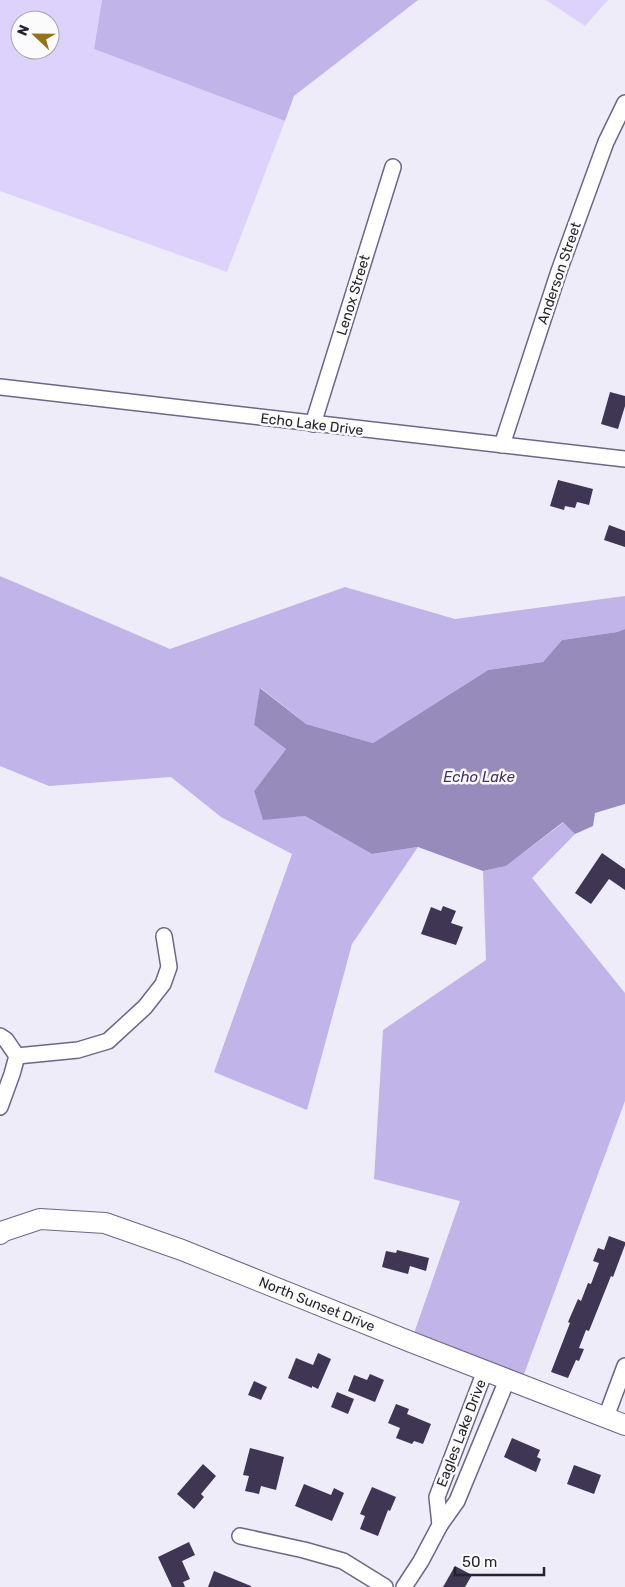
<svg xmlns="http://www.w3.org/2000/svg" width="625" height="1587" font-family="Rubik,sans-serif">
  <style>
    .green { fill: #dcd2fb; fill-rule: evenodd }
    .forest { fill: #c1b4e8 }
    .water { fill: #978bbc }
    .building { fill: #3e3652 }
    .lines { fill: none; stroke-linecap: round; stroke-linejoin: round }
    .minor-casing { stroke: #6d6684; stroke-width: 18 }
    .major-casing { stroke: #6d6684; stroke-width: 22 }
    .minor { stroke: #fff; stroke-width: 15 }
    .major { stroke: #fff; stroke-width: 20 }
    .labels { text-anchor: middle; stroke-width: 5; stroke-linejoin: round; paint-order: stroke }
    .street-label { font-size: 14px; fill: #262330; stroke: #fbfbfb }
    .water-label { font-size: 15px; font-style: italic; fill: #44306e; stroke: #fbfbfb }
  </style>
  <rect width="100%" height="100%" fill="#efecfa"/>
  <g class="green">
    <path d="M0,0h102l-8,49 191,72 -58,151 -227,-81zM20,20h30v30h-30z"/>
    <path d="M546,0h62l-23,26z"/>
  </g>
  <g class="forest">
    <path d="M102,0h316l-124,96 -9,25 -191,-72z"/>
    <path d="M0,576l170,73 175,-62 110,32 170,-23v33l-8,3 -55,8 -19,22 -55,8 -115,73 -67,-19 -45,-36 -7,37 32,24 -32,42 9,28 42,-3 67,38 46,-7 -66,97 -45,166 -93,-38 78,-218 -71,-37 -50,-40 -122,9 -49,-20z"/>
    <path d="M564,822l11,12 -43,44 93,115v108l-105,284 -109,-43 49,-141 -86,-22 9,-149 103,-70 -3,-89 23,-5z"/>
  </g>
  <path class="water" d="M625,629v175l-30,9 -2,13 -18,8 -12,-12 -57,44 -23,5 -65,-24 -46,7 -67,-38 -42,4 -9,-29 32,-42 -32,-24 6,-37 46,36 67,19 115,-73 55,-8 19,-22 55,-8z"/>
  <g class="building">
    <path d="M610,392l15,4v10l-7,23 -17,-5z"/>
    <path d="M558,480l35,9 -4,16 -12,-3 -2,6 -10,-2 -1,4 -14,-4z"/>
    <path d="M609,525l16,6v16l-21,-7z"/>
    <path d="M602,853l23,16v21l-16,-11 -18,25 -16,-11z"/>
    <path d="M443,906l13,5 -5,12 12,4 -7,18 -35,-11 10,-27 10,4z"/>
    <path d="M609,1236l16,6v3l-12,32 -2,-1 -22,55 -3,-1 -7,18 5,1 -5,12 -3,-1 -8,18 -17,-6 19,-49 -2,-1 10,-23 3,2 7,-18 3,1 8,-21 -6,-2 5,-13 6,2z"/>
    <path d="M397,1250l32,8 -3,13 -16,-5 -2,8 -26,-7 4,-16 10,2z"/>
    <path d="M318,1353l13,6 -13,30 -6,-3v2l-24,-10 8,-20 17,7z"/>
    <path d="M370,1374l14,6 -9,22 -27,-11 6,-16 13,5z"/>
    <path d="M254,1381l13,6 -6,13 -13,-5z"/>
    <path d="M337,1392l17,7 -6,15 -17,-7z"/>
    <path d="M396,1404l13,5 -2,5 24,10 -8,20 -9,-3 -2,3 -16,-6 4,-10 -12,-5z"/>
    <path d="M512,1438l28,12 -3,7 4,2 -5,13 -32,-15z"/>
    <path d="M250,1448l34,9 -8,33 -15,-4 -2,8 -14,-3 4,-15 -6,-1z"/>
    <path d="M203,1464l13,12 -15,18 3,3 -10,12 -17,-15z"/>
    <path d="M574,1465l27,10 -7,19 -27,-10z"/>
    <path d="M304,1484l27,11 3,-7 10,5 -12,28 -37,-15z"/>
    <path d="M372,1487l24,10 -6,14 -2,-1 -10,26 -18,-7 5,-13 -5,-2z"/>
    <path d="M189,1542l6,13 -13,6 8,18 -7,3 2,5h-13l-14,-30z"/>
    <path d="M455,1566l17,9 -7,12h-22z"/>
    <path d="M214,1571l37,15v1h-43z"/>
  </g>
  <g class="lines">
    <g class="minor-casing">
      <g id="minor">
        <path d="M0,387l625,72"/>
        <path d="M313,424l80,-257"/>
        <path d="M502,445l57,-174 47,-129 19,-39"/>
        <path d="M0,1036l6,4 11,16 -5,18 -12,33"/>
        <path d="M17,1056l61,-6 30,-9 37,-34 18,-23 6,-17 -5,-31"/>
        <path d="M606,1417l19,-51"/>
        <path d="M440,1525l-3,-28 48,-126"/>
        <path d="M240,1536l64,14 39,11 42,26"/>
        <path d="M404,1587l17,-26 19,-36 17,-24 50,-121"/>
      </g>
    </g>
    <g class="major-casing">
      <path id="major" d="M0,1234l4,-3 36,-12 65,4 77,27 229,92 214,83"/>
    </g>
    <use href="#minor" class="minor"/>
    <use href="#major" class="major"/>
  </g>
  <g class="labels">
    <g class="street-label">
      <text transform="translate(559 273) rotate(-71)" y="5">Anderson Street</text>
      <text transform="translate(353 295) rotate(-73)" y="5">Lenox Street</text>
      <text transform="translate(312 424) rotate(7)" y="5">Echo Lake Drive</text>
      <text transform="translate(317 1304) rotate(22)" y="5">North Sunset Drive</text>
      <text transform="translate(461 1433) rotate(-69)" y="5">Eagles Lake Drive</text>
    </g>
    <g class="water-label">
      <text x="479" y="782">Echo Lake</text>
    </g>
  </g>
  <g transform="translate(35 35) rotate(292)"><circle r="24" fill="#fbfbfb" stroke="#a6a5aa"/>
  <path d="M0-4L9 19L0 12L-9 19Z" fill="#95731b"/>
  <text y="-8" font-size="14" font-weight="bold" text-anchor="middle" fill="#262330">N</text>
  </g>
  <path d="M455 1567v8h89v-8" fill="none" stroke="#262330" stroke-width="2.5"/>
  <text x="462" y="1567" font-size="15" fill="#262330" stroke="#fbfbfb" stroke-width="4" paint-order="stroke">50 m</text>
</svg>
